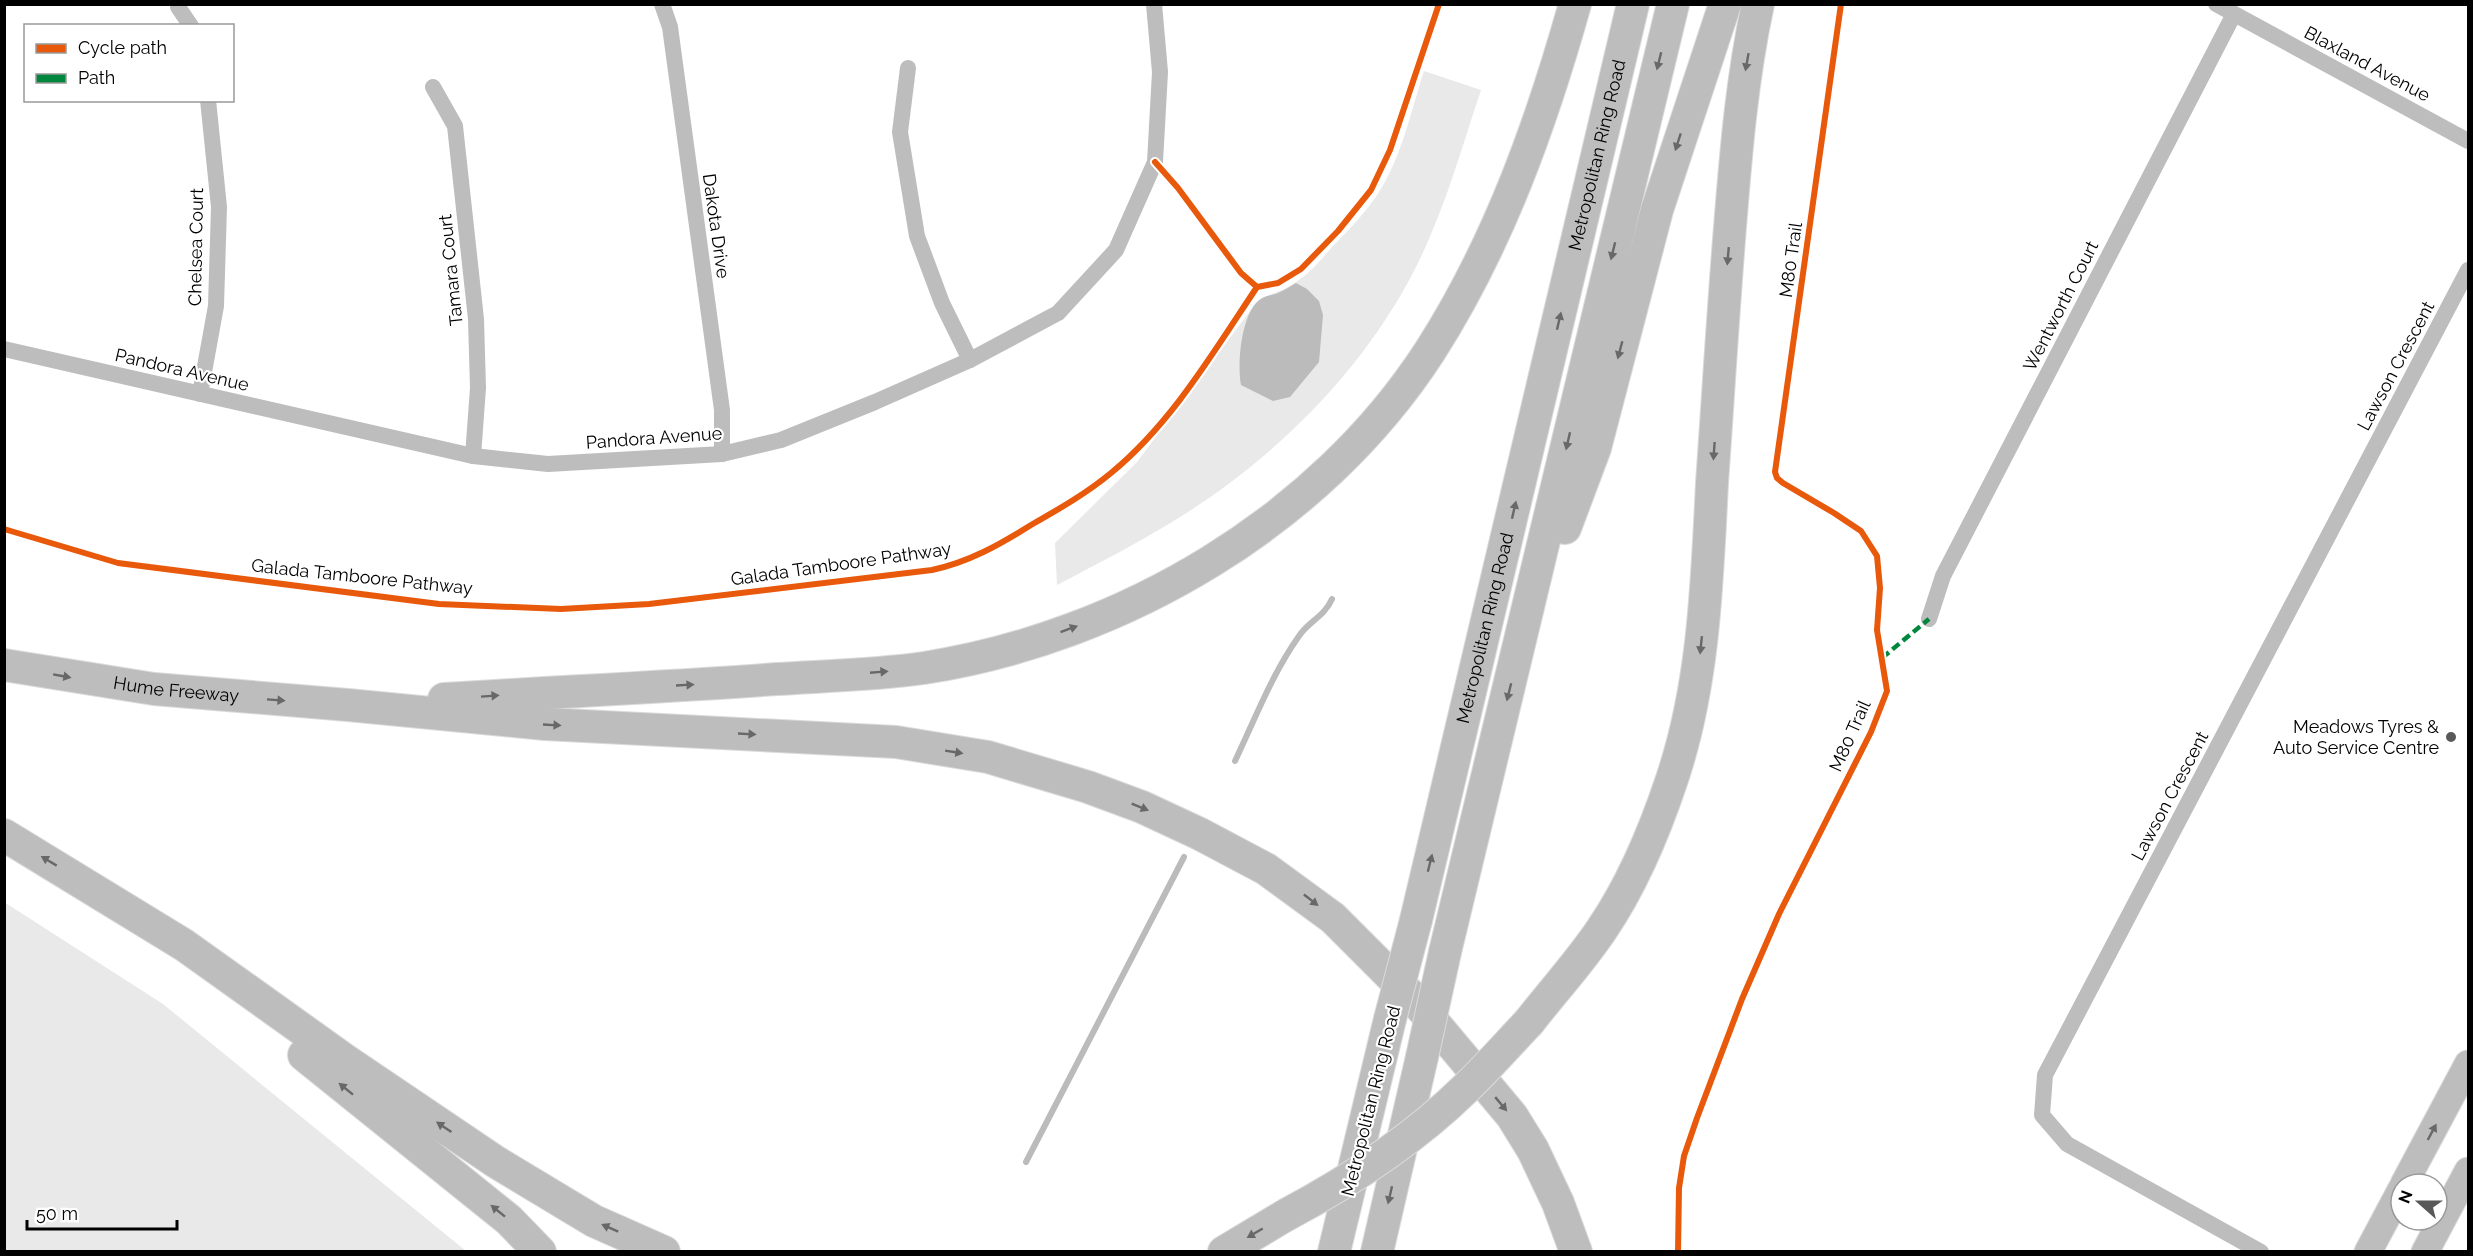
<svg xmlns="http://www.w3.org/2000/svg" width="2473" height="1256" font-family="Raleway,sans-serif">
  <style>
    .green { fill: #e9e9e9 }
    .water { fill: #bbb }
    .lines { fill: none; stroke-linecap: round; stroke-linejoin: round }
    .stream { stroke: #bbb; stroke-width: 6 }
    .primary-casing { stroke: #dbdbdb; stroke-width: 29 }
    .highway-casing { stroke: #dbdbdb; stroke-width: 34 }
    .street { stroke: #bdbdbd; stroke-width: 16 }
    .primary { stroke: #bdbdbd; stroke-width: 27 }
    .highway { stroke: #bdbdbd; stroke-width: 32 }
    .highway-bridge-casing { stroke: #dbdbdb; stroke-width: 34; stroke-linecap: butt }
    .highway-bridge { stroke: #bdbdbd; stroke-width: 32 }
    .quiet { stroke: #00873e; stroke-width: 4.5; stroke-dasharray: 9 4.5; stroke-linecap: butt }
    .cycleway-casing { stroke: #fff; stroke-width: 10 }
    .cycleway { stroke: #e8590c; stroke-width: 6 }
    .oneway { fill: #686868 }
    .poi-dot { fill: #595959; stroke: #fff; stroke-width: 2 }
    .labels { text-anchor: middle; stroke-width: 4.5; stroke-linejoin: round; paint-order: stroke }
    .street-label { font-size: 18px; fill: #000; stroke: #fff }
    .poi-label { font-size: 18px; fill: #000; stroke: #fff; text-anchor: end }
  </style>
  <rect width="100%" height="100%" fill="#fff"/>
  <g class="green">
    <path d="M1424,71l57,19c-20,60 -37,122 -66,179 -51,100 -136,185 -230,245 -41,26 -84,48 -128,71l-2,-42 82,-81 119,-159c12,-10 27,-11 40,-21 14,-9 25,-22 36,-35 17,-17 34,-35 47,-55 23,-36 32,-81 45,-121z"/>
    <path d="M4,902l159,102 303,247h-461z"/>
  </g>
  <path class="water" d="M1296,283l11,6 12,12 4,14 -4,47 -29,35 -17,4 -32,-16c-4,-20 0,-69 17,-84 7,-6 14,-5 22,-9 5,-2 10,-6 16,-9z"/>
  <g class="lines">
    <g class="stream">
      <path d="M1235,761c20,-42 37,-87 64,-125 10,-15 25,-19 33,-37"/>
      <path d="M1026,1162l158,-305"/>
    </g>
    <g class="primary-casing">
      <g id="primary">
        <path d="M2404,1184l64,-120"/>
        <path d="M2368,1252l33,-62"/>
        <path d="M2425,1252l43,-81"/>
      </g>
    </g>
    <g class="highway-casing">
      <g id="highway">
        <path d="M1565,528l30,-80 62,-238 68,-206"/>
        <path id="s1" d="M4,665l150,24 194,16 197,19 351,18 92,15 100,30 54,20 58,27 66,35 67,49 81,81 98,117 21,34 25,53 18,49"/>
        <path d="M444,699c111,-7 222,-12 333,-20 48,-3 99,-4 147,-11 199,-31 396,-147 506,-317 68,-106 111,-226 145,-347"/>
        <path d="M4,835l180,110 161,115 151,102 98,59 70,31"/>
        <path id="s2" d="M1416,920l217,-916"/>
        <path d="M1445,952l228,-948"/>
        <path d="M1529,1022c24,-31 51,-60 73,-93 30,-44 53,-99 70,-150 32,-95 35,-196 40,-296 6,-85 11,-170 18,-256 6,-75 12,-149 28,-223"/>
        <path d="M304,1055l205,165 31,32"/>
        <path d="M1224,1252l62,-37"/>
        <path d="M1334,1252l56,-233"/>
        <path d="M1377,1252l45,-195"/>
      </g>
    </g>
    <g class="street">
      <path d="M662,4l8,23 52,383v44"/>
      <path d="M2216,4l252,137"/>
      <path d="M178,7l13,19"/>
      <path d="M908,68l-8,64 17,104 25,67 28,57"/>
      <path d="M433,87l22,39 21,193 2,69 -5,68"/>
      <path d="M4,349l469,107 75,8 174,-10 59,-14 94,-38 95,-42 88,-47 58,-63 39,-88 5,-90 -6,-68"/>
      <path d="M200,394l16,-88 3,-99 -11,-107"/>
      <path d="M1929,619l14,-43 291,-562"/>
      <path d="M2261,1252l-194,-108 -25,-29 3,-40 423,-805"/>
    </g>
    <use href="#primary" class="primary"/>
    <use href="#highway" class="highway"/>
    <g class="highway-bridge-casing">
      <g id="highway-bridge">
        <path d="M1390,1019l26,-99"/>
        <path d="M1422,1057l23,-105"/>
        <path d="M1286,1215c64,-34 128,-76 180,-127 22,-21 42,-44 63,-66"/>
      </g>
    </g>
    <use href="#highway-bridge" class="highway-bridge"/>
    <path class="quiet" d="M1882,658l47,-39"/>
    <g class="cycleway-casing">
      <g id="cycleway">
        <path d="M1155,162l23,26 63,85 16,14"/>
        <path d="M1257,287l21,-4 23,-14 37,-38 33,-41 19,-40 49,-146"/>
        <path d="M4,529l114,34 321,41 122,5 88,-5 283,-34c37,-8 67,-25 99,-45 28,-16 56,-32 80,-52 61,-50 103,-122 146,-186"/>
        <path d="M1678,1252l1,-64 5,-32 13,-38 45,-119 37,-85 92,-182 16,-41 -10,-61 3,-42 -3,-32 -16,-25 -27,-18 -51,-30 -6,-5 -2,-6 66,-468"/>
      </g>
    </g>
    <use href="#cycleway" class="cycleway"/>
  </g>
  <defs><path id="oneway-solid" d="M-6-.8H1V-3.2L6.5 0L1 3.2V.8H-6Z" transform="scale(1.5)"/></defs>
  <g class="oneway">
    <use href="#oneway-solid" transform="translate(1659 61) rotate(104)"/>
    <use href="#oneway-solid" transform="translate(1747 62) rotate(100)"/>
    <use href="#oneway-solid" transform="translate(1678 142) rotate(108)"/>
    <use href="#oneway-solid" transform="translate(1613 251) rotate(104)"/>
    <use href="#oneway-solid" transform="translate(1728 256) rotate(95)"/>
    <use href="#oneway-solid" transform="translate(1559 321) rotate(-77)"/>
    <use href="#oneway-solid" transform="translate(1620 350) rotate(105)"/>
    <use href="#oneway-solid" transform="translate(1568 441) rotate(103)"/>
    <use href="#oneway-solid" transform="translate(1714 451) rotate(94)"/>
    <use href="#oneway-solid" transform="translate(1514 510) rotate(-77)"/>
    <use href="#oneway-solid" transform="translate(1069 629) rotate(-20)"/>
    <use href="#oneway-solid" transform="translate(1701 645) rotate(96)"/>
    <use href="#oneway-solid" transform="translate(879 672) rotate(-5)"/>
    <use href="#oneway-solid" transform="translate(62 676) rotate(10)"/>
    <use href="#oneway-solid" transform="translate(685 685) rotate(-3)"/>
    <use href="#oneway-solid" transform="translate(1509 692) rotate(104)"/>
    <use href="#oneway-solid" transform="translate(490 696) rotate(-4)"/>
    <use href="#oneway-solid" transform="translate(276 700) rotate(4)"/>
    <use href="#oneway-solid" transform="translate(552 725) rotate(3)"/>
    <use href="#oneway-solid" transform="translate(747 734) rotate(3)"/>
    <use href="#oneway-solid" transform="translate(954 752) rotate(9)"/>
    <use href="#oneway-solid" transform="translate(1140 807) rotate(22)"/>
    <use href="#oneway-solid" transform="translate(49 861) rotate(-149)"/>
    <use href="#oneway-solid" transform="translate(1430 863) rotate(-76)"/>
    <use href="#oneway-solid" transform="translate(1311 900) rotate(38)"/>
    <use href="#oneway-solid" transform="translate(346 1089) rotate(-141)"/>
    <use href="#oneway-solid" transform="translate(1501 1104) rotate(50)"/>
    <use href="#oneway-solid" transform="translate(444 1127) rotate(-146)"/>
    <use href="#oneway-solid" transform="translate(2432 1132) rotate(-62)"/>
    <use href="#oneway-solid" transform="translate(1390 1195) rotate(103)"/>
    <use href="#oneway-solid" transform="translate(498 1211) rotate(-141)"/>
    <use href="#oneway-solid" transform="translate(610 1228) rotate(-156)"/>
    <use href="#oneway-solid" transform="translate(1255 1233) rotate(150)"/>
  </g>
  <circle class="poi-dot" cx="2451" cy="737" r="6"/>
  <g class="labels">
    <g class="street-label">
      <text transform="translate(2367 64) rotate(28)" y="6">Blaxland Avenue</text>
      <text dy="6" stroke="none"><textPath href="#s2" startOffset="786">Metropolitan Ring Road</textPath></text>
      <text transform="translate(716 226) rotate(82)" y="6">Dakota Drive</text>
      <text transform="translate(196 247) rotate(-89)" y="6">Chelsea Court</text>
      <text transform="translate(1791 260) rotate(-82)" y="6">M80 Trail</text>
      <text transform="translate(451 270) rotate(-96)" y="6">Tamara Court</text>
      <text transform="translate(2061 306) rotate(-63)" y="6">Wentworth Court</text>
      <text transform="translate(2396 366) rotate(-62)" y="6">Lawson Crescent</text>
      <text transform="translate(182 370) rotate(13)" y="6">Pandora Avenue</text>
      <text transform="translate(654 438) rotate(-4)" y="6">Pandora Avenue</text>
      <text transform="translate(841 564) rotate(-8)" y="6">Galada Tamboore Pathway</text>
      <text transform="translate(362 577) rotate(6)" y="6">Galada Tamboore Pathway</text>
      <text dy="6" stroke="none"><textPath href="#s2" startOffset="300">Metropolitan Ring Road</textPath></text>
      <text dy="6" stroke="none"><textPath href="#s1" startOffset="174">Hume Freeway</textPath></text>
      <text transform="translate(1850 736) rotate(-66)" y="6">M80 Trail</text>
      <text transform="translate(2170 796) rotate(-62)" y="6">Lawson Crescent</text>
      <text transform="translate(1371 1101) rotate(-76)" y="6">Metropolitan Ring Road</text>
    </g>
    <g class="poi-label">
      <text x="2439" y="733">Meadows Tyres &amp;<tspan x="2439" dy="21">Auto Service Centre</tspan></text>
    </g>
  </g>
  <rect width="2473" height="1256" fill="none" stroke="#000000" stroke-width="12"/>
  <rect x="24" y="24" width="210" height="78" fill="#ffffff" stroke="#999999" stroke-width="1.5"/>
  <rect x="36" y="44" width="30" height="9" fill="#e8590c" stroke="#999999" stroke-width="1.5"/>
  <text x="78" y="54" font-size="18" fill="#000000">Cycle path</text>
  <rect x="36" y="74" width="30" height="9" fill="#00873e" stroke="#999999" stroke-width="1.5"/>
  <text x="78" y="84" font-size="18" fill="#000000">Path</text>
  <g transform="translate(2419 1202) rotate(291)"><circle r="28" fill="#ffffff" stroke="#999999" stroke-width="1.5"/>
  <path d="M0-4.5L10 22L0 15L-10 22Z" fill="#595959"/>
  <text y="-9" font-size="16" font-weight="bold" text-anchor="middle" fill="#000000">N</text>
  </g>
  <path d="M27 1220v9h150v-9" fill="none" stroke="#000000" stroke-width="3"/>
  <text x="36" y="1220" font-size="18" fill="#000000" stroke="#ffffff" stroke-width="4.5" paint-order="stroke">50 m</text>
</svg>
